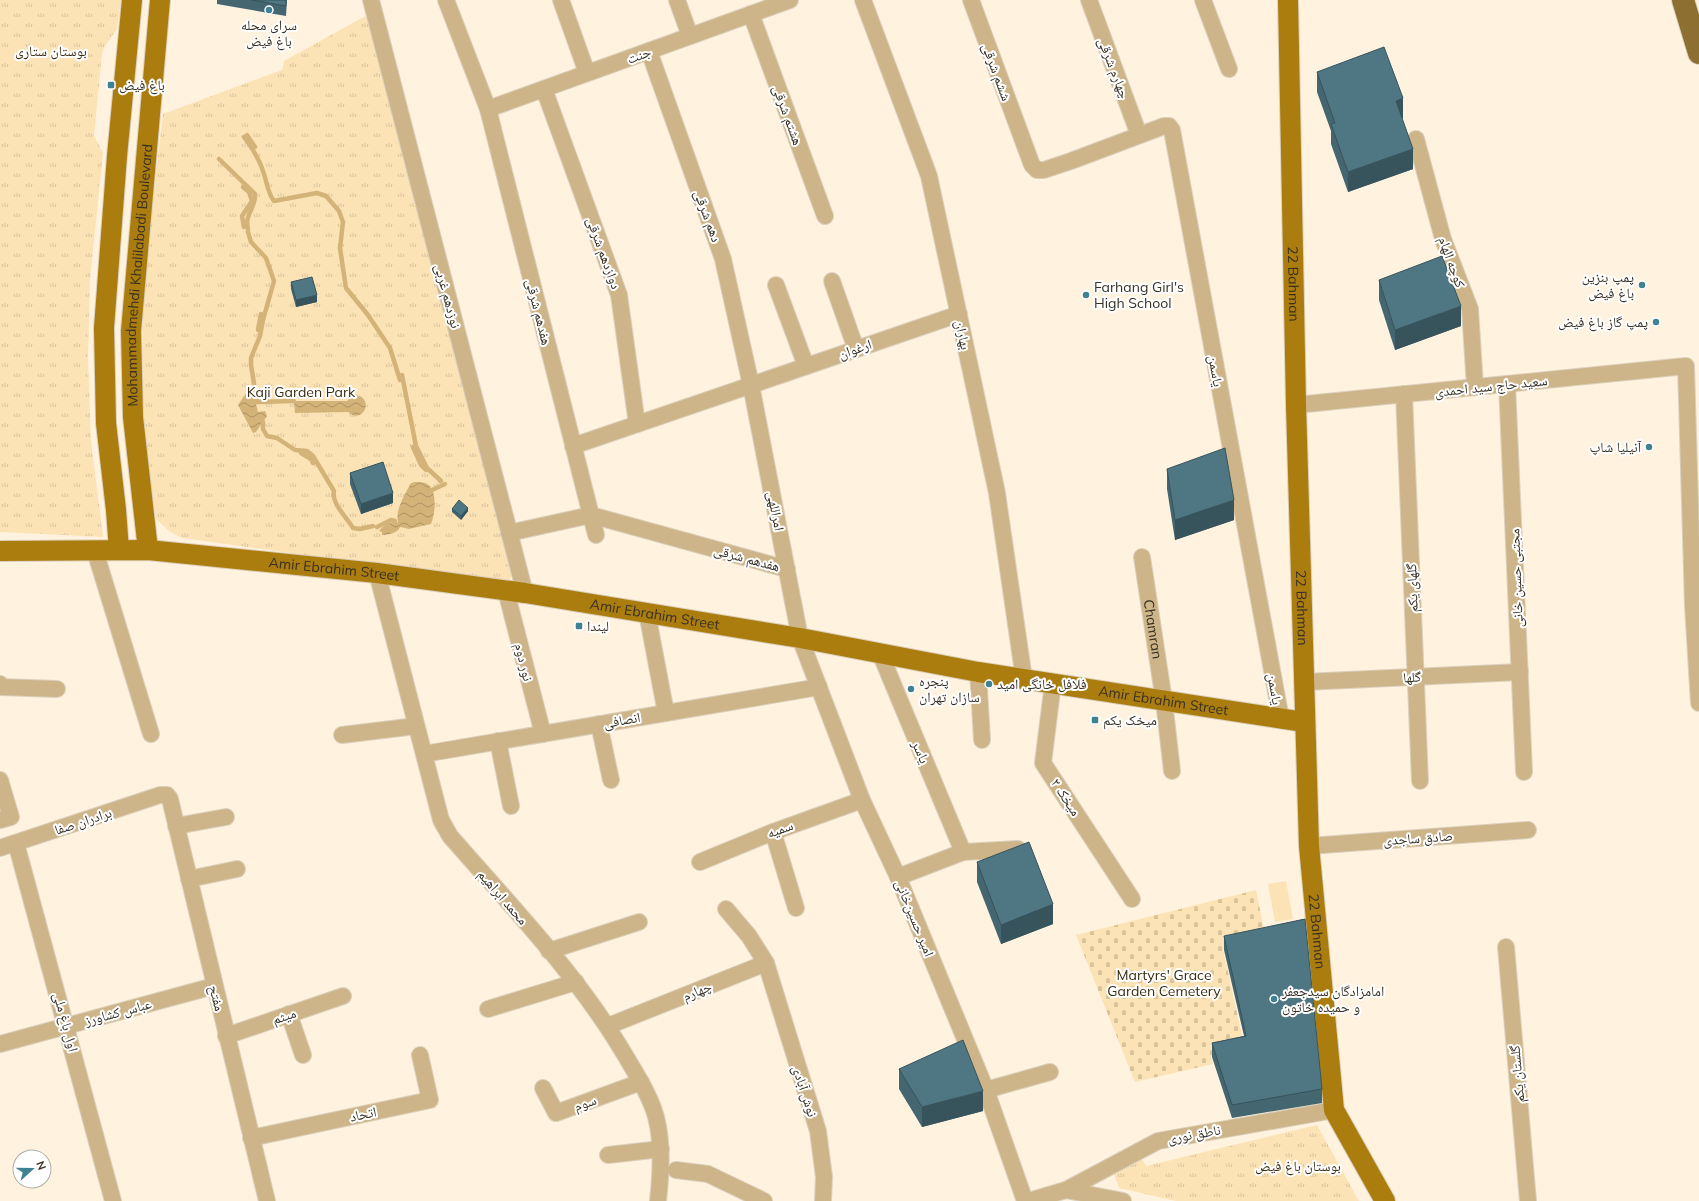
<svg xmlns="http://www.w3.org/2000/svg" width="1699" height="1201" font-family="Mulish,'Noto Naskh Arabic',sans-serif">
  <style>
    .cemetery { fill: url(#cemetery-stones) }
    .park { fill: url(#park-tufts) }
    .pitch { fill: #fce3b5 }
    .water { fill: url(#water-waves) }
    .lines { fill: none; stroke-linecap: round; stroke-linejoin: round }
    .stream { stroke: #d4b378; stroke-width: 4.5 }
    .minor-casing { stroke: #dbd0bd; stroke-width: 18 }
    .major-casing { stroke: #dbd0bd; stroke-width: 22 }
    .highway-casing { stroke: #dbd0bd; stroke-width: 24 }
    .minor { stroke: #ceb589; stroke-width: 16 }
    .major { stroke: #ab7d0f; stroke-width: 20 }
    .highway { stroke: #8d6f32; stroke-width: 22 }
    .wall { fill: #446671 }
    .shaded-wall { fill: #37535c }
    .building { fill: #4f7783; stroke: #37535c }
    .poi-dot { fill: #408193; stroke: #fff; stroke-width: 1.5 }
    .labels { text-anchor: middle; stroke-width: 4; stroke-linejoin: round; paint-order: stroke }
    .poi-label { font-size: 14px; fill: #373023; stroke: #fff; text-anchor: start }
    .park-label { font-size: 14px; fill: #3a2c11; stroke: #fff }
    .street-label { font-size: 14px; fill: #373023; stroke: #fff }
  </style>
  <defs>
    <pattern id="cemetery-stones" width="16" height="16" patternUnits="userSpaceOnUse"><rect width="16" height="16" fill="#fce3b5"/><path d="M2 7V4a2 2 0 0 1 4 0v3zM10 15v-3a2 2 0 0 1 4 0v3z" fill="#d9c39b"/></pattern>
    <pattern id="park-tufts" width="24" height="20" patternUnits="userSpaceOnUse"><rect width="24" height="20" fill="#fce3b5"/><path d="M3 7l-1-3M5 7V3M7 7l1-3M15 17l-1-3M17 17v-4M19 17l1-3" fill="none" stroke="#d9c39b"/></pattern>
    <pattern id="water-waves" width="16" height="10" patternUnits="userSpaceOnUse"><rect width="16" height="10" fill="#d4b378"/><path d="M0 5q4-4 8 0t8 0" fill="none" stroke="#ad9262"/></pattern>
  </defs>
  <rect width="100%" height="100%" fill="#fff3df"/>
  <path class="cemetery" d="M1256,890l10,49 -43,10 22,100 -34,7 2,8 -78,18 -59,-147z"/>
  <g class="park">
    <path d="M0,0h121l-4,29 -12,17 -3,8 -8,82 9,17 -13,127 -2,76 3,85 12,96 -103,-5z"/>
    <path d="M367,15l145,559 -3,9 -327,-45 -13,-7 -13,-12 -14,-101 1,-134 20,-170 119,-44 2,-9z"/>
    <path d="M1317,1125l42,76h-183l-57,-13 -7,-19 28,-13 6,10z"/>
  </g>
  <path class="pitch" d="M1286,881l7,38 -18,3 -7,-38z"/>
  <g class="water">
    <path d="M252,387l6,25 7,-1 2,5 -11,16 -3,1 -15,-28 6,-9z"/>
    <path d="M357,395c18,5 5,30 -9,17l-53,1 -1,-12h53l4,-4z"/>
    <path d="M415,482c4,0 9,0 12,2 11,6 8,31 4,40l-22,5 -9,-2c-2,6 -12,8 -18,8v-3l-3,-1c4,-6 12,-9 19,-9 -3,-12 7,-28 13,-39z"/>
  </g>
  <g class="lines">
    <g class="stream">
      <path d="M247,135l8,12"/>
      <path d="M244,137c9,12 16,23 20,37 3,9 4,20 10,27l43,-8 9,3 13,15 4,11 -3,26 6,40 22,27 22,33 10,32"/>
      <path d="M219,159l36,35c1,14 -11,20 -7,35"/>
      <path d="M243,187l6,5 3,9 -10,15 2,11"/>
      <path d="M248,232l3,10 15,16 8,23 -11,39 -3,16 -9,22v7l6,37 37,-1"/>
      <path d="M258,330l3,-16"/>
      <path d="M402,375l14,71 11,22 14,13h-1"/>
      <path d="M263,422v7l4,7 10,2 18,12 12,1 6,5 21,35c-3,12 13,27 19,37l7,1 13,-3"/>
      <path d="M413,447l8,18 5,5"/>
      <path d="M301,453l10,6 2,4"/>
      <path d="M432,490l13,-6"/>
      <path d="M377,527l14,-7 4,1"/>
    </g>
    <g class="minor-casing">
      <g id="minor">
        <path d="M371,0l154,593"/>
        <path d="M446,0l42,109 108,426"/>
        <path d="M561,0l26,73"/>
        <path d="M677,0l13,36"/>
        <path d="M863,0l66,176 68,317 27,186"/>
        <path d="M971,0l61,165 5,5h7l27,-9 93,-35h5l3,4 109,589"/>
        <path d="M1089,0l50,135"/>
        <path d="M1203,0l26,69"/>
        <path d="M751,14l74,202"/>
        <path d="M649,51l74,208 28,126 49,253 62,162 36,77 88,213 39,111"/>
        <path d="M544,89l75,206 18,129"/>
        <path d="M488,109l302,-109"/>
        <path d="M1416,139l27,100 27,70 5,78"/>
        <path d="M832,281l24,68"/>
        <path d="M776,285l30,81"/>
        <path d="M1507,384l17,388"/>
        <path d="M1404,394l16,387"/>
        <path d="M1296,405l390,-39 7,240 6,97"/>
        <path d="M573,446l386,-132"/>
        <path d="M509,533l82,-18 196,54"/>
        <path d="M95,551l56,183"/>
        <path id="s1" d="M1142,557l22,144 8,70"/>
        <path d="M377,573l64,247 9,16c61,70 127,138 175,219 11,19 25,40 31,62 7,27 5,57 2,84"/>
        <path d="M506,591l37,143"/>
        <path d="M647,613l19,100"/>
        <path d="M880,653l83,199"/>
        <path d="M978,672l4,68"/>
        <path d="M1304,682l216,-10"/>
        <path d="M1053,683l-10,80 89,136"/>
        <path d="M0,684l1,3 56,2"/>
        <path d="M599,724l12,56"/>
        <path d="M342,735l74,-9"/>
        <path d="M498,741l13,65"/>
        <path d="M424,754l395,-67"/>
        <path d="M0,780l11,37 -11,3"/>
        <path d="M176,826l50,-9"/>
        <path d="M773,832l23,76"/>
        <path d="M16,843l97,358"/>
        <path d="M1309,846l219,-16"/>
        <path d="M0,848l160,-53h7l3,4 97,402"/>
        <path d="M700,862l73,-30 89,-32"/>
        <path d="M898,877l65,-25 55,-3"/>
        <path d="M189,879l48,-10"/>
        <path d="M726,909l23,27 17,27"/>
        <path d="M1506,947l22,254"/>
        <path d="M549,951l90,-29"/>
        <path d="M488,1009l88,-27"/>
        <path d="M289,1014l14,41"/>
        <path d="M608,1026l158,-63 52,168 6,46 -1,24"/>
        <path d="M226,1036l117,-40"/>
        <path d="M0,1044l214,-58"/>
        <path d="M543,1088l13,25 85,-31"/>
        <path d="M986,1090l64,-18"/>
        <path d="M251,1138l179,-38 -10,-45"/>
        <path d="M608,1155l53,-6"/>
        <path d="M676,1170l32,4 56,27"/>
        <path d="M1066,1190l57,11"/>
        <path d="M1029,1201l37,-11 92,-49 176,-31"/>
      </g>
    </g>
    <g class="major-casing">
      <g id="major">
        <path id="s2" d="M1288,0l8,405 13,441 25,264 51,91"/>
        <path d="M119,550l-3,-40 -10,-87 -2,-95 13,-172 15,-156"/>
        <path id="s3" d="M148,550l-15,-133 -2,-86 29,-331"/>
        <path id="s4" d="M0,551l148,-1 229,23 148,20 275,45 178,34 326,50"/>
      </g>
    </g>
    <g class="highway-casing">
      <path id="highway" d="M1683,0l16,53"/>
    </g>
    <use href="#minor" class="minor"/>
    <use href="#major" class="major"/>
    <use href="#highway" class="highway"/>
  </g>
  <g class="wall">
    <path d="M217,0h70l-1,16 -69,-12z"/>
    <path d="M1317,72l86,46h-1l11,51 -65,23 -17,-48v-13l-14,-39z"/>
    <path d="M1379,280l82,46 -66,24 -16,-50z"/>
    <path d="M291,282l26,20 -21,5 -5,-18z"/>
    <path d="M1167,469l67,51 -59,20 -8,-51z"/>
    <path d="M350,473l43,30 -32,11 -11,-30z"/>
    <path d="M452,509l16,2 -7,9 -9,-8z"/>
    <path d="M977,862l76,62 -52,20 -24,-62z"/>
    <path d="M1224,936l98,153v14l-90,15 -20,-61v-14l32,-7 -20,-86z"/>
    <path d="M899,1069l84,42 -61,16 -23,-38z"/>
  </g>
  <g class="shaded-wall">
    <path d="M1403,98v20l-7,3v-20z"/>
    <path d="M1413,149v20l-65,23v-20z"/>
    <path d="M317,295v7l-21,5v-7z"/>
    <path d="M1461,306v20l-66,24v-20z"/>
    <path d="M393,493v10l-32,11v-10z"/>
    <path d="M1234,500v20l-59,20v-20z"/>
    <path d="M468,508v3l-7,9v-4z"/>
    <path d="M1053,904v20l-52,20v-19z"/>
    <path d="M983,1091v20l-61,16v-20z"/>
  </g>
  <g class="building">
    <path d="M252,0h34v6z"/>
    <path d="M1384,47l19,51 -7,3 17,48 -65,23 -17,-48 4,-1 -18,-51z"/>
    <path d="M1442,256l19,50 -66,24 -16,-50z"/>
    <path d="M312,277l5,18 -21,5 -5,-18z"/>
    <path d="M1225,448l9,52 -59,20 -8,-51z"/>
    <path d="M383,462l10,31 -32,11 -11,-31z"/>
    <path d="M459,500l9,8 -7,8 -9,-7z"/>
    <path d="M1029,842l24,62 -52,21 -24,-63z"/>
    <path d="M1305,919l17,170 -90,16 -20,-62 34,-7 -22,-100z"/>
    <path d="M963,1040l20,51 -61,16 -23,-38z"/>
  </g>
  <g class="poi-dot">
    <circle cx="269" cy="10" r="4"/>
    <rect x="107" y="81" width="8" height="8" rx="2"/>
    <circle cx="1642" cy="285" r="4"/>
    <circle cx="1086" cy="295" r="4"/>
    <circle cx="1656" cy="322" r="4"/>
    <circle cx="1649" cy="447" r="4"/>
    <rect x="575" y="622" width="8" height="8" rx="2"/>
    <circle cx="989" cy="684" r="4"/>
    <circle cx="911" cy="689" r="4"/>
    <rect x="1091" y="716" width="8" height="8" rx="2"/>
    <circle cx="1274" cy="999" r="4"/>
  </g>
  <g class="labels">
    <g class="poi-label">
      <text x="269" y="30" text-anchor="middle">سرای محله<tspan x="269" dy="16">باغ فیض</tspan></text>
      <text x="119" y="90">باغ فیض</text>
      <text x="1634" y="282" text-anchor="end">پمپ بنزین<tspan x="1634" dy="16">باغ فیض</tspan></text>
      <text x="1094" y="292">Farhang Girl's<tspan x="1094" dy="16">High School</tspan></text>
      <text x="1648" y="327" text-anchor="end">پمپ گاز باغ فیض</text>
      <text x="1641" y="452" text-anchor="end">آنیلیا شاپ</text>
      <text x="587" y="631">لیندا</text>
      <text x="919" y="686">پنجره<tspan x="919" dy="16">سازان تهران</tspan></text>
      <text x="997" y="689">فلافل خانگی امید</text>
      <text x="1103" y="725">میخک یکم</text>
      <text x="1282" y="996">امامزادگان سیدجعفر<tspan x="1282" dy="16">و حمیده خاتون</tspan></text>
    </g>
    <g class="park-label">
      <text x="51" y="56">بوستان ستاری</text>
      <text x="301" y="397">Kaji Garden Park</text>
      <text x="1164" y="980">Martyrs' Grace<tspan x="1164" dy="16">Garden Cemetery</tspan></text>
      <text x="1298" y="1171">بوستان باغ فیض</text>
    </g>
    <g class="street-label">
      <text transform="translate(639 55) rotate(-20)" y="5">جنت</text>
      <text transform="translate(1114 68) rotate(69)" y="5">چهارم شرقی</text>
      <text transform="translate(997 72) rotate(70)" y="5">ششم شرقی</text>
      <text transform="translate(788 115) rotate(70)" y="5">هشتم شرقی</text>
      <text transform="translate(708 216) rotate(70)" y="5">دهم شرقی</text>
      <text transform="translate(604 253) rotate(70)" y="5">دوازدهم شرقی</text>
      <text transform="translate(1452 262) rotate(70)" y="5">کوچه الهام</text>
      <text dy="5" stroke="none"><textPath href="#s3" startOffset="276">Mohammadmehdi Khalilabadi Boulevard</textPath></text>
      <text dy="5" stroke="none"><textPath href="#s2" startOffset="284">22 Bahman</textPath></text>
      <text transform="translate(448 296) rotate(75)" y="5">نوزدهم غربی</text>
      <text transform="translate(539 312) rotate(76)" y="5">هفدهم شرقی</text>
      <text transform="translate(963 335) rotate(78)" y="5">بهاران</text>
      <text transform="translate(855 349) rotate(-19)" y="5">ارغوان</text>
      <text transform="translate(1216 371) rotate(80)" y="5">یاسمن</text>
      <text transform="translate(1491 386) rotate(-6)" y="5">سعید حاج سید احمدی</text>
      <text transform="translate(776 511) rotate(79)" y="5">امراللهی</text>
      <text transform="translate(747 558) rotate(15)" y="5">هفدهم شرقی</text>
      <text dy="5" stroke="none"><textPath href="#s4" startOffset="335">Amir Ebrahim Street</textPath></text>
      <text transform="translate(1516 578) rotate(-92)" y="5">مجتبی حسین خانی</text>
      <text transform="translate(1412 588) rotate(-92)" y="5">گلهای یکم</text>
      <text dy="5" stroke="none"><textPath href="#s2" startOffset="608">22 Bahman</textPath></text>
      <text dy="5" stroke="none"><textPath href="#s4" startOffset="659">Amir Ebrahim Street</textPath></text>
      <text dy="5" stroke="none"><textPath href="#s1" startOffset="73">Chamran</textPath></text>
      <text transform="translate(524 662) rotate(76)" y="5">نور دوم</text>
      <text transform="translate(1412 677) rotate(-3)" y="5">گلها</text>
      <text transform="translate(1275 689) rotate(80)" y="5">یاسمن</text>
      <text dy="5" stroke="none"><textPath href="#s4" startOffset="1175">Amir Ebrahim Street</textPath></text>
      <text transform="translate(622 720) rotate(-10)" y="5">انصافی</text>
      <text transform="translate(921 752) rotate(67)" y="5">یاسر</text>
      <text transform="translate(1066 797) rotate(57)" y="5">میخک ۲</text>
      <text transform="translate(83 821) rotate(-18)" y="5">برادران صفا</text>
      <text transform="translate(780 829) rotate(-20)" y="5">سمیه</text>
      <text transform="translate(1418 838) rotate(-4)" y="5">صادق ساجدی</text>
      <text transform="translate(503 897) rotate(49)" y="5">محمد ابراهیم</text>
      <text transform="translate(915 918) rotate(68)" y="5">امیر حسین‌خانی</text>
      <text dy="5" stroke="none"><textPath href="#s2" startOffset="932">22 Bahman</textPath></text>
      <text transform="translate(697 991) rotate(-22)" y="5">چهارم</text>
      <text transform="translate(217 998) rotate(76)" y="5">مفتح</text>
      <text transform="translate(118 1012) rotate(-15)" y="5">عباس کشاورز</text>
      <text transform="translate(284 1016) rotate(-19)" y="5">میثم</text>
      <text transform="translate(66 1022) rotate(75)" y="5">اول باغ ملی</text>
      <text transform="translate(1517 1074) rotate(-95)" y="5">گلستان یکم</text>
      <text transform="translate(805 1091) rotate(72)" y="5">نوش آبادی</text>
      <text transform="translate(585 1103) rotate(-20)" y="5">سوم</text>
      <text transform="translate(363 1114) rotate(-12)" y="5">اتحاد</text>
      <text transform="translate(1194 1134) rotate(-10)" y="5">ناطق نوری</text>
    </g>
  </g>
  <g transform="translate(32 1169) rotate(69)"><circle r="19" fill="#ffffff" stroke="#afaca7"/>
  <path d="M0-3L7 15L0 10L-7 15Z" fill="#408193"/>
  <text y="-6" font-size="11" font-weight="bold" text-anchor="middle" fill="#373023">N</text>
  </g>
</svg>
